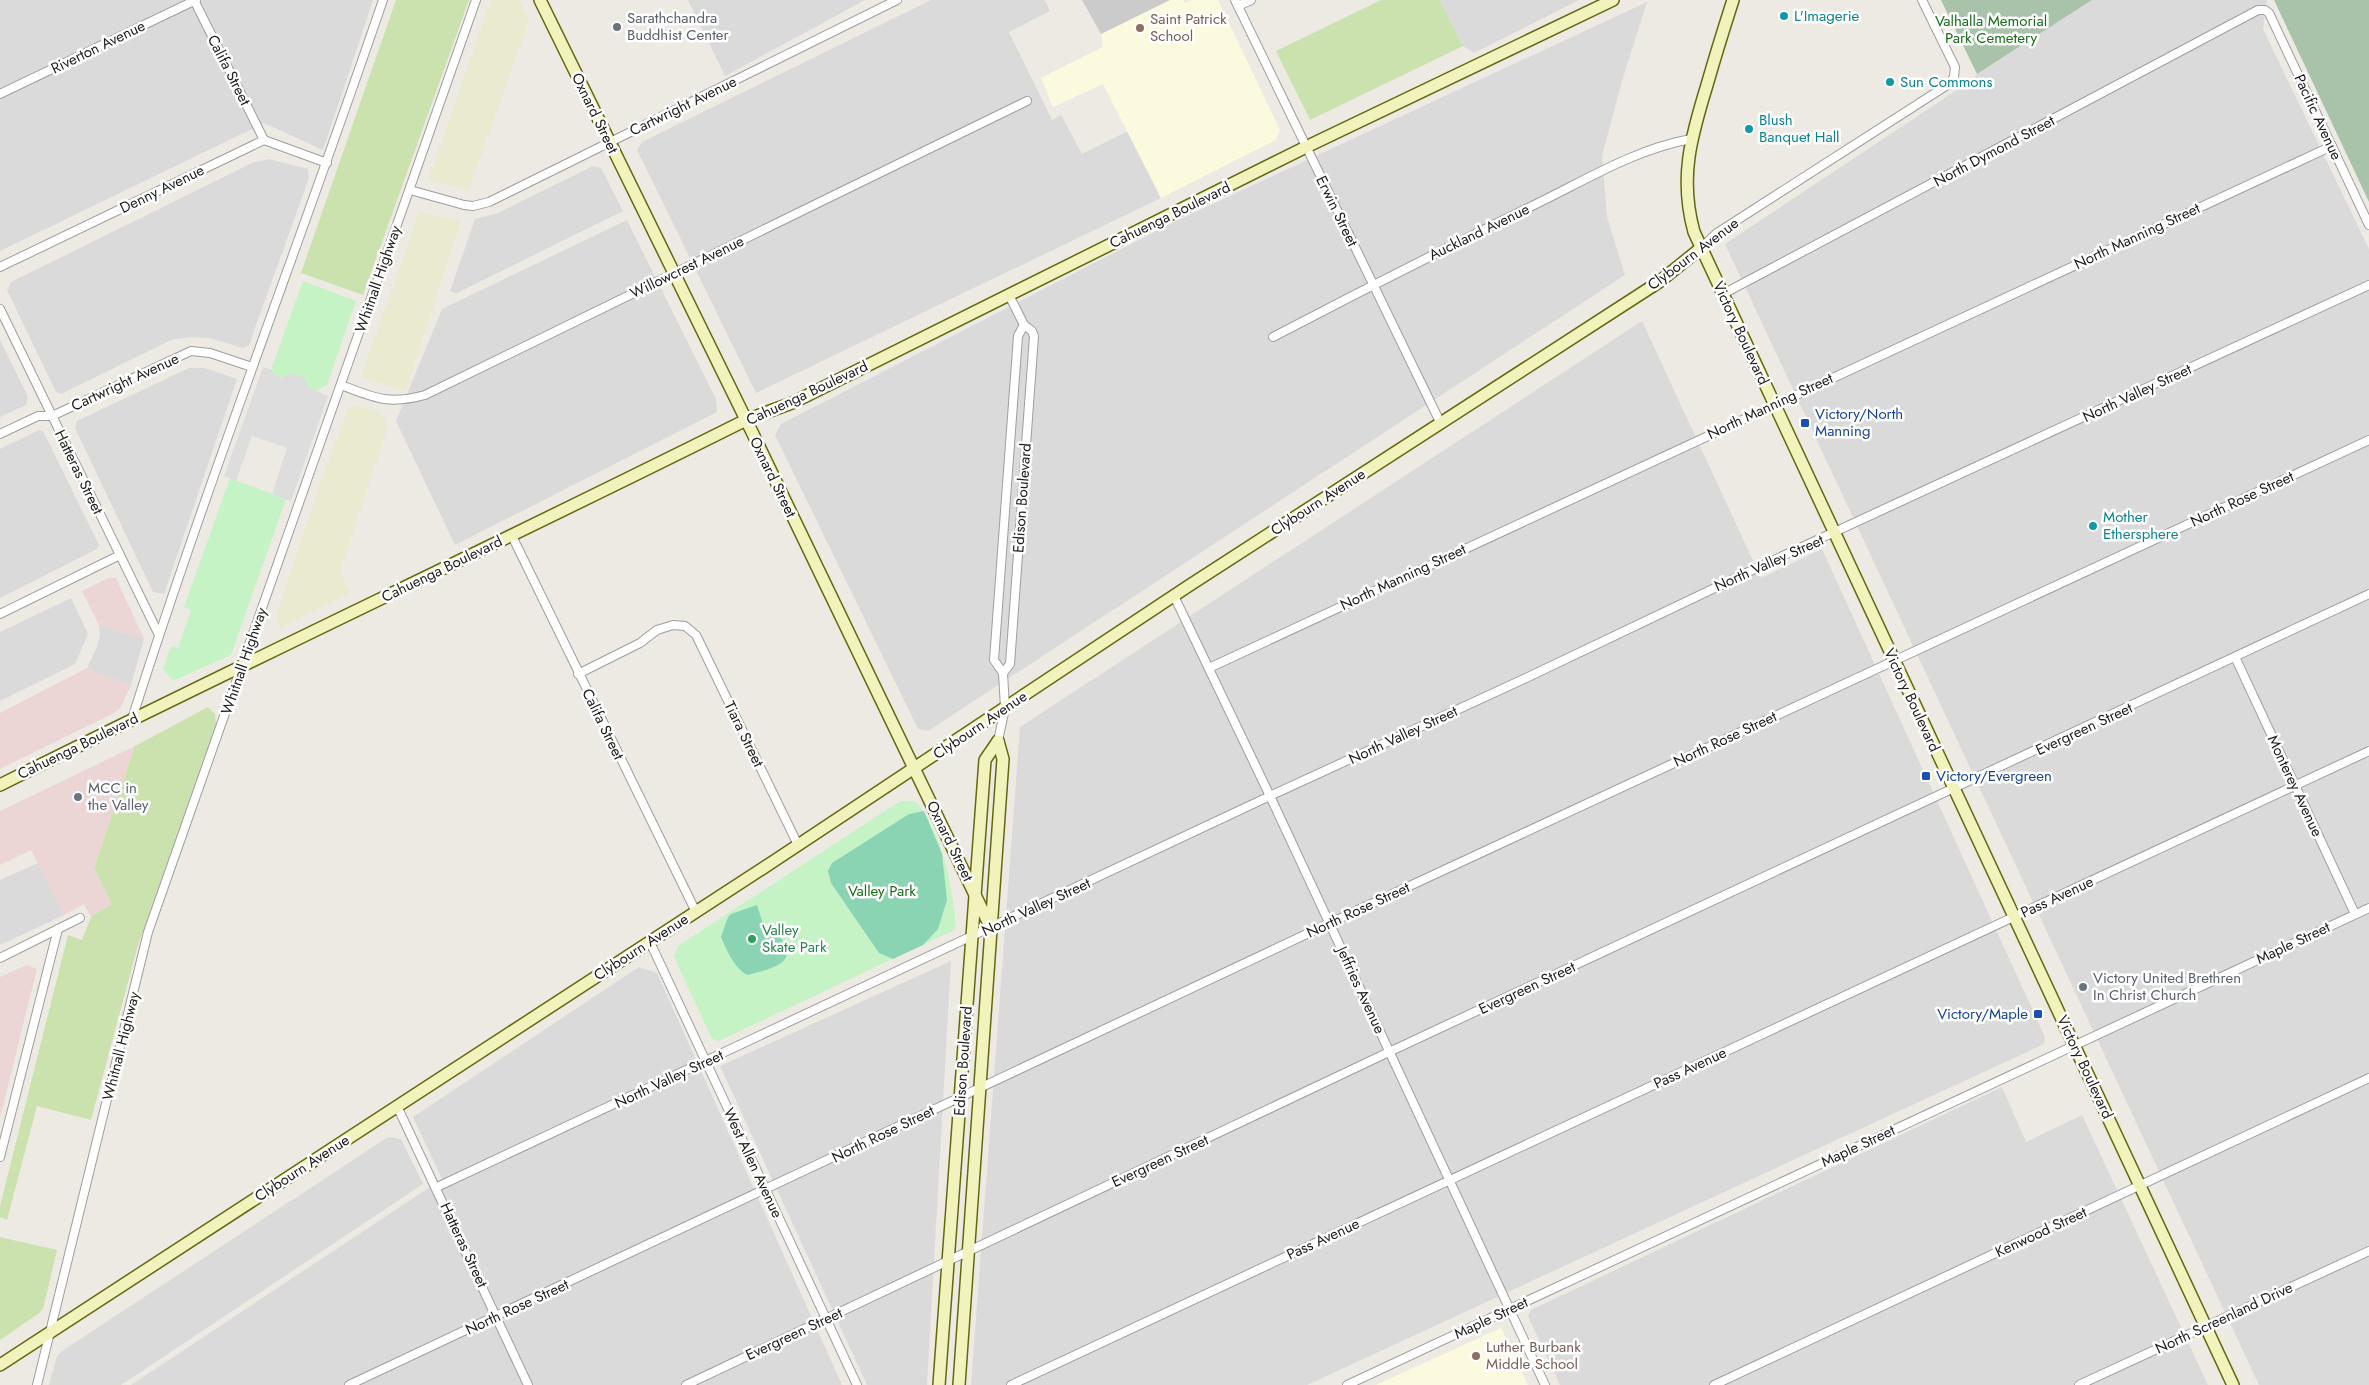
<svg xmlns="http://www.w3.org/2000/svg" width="2369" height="1385" font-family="Jost,sans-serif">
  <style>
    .residential { fill: #dbdada }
    .commercial { fill: #ecd5d5 }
    .education { fill: #fbfadf }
    .religious { fill: #cbcbcb }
    .farmland { fill: #eaead1 }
    .grass { fill: #cbe2af }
    .cemetery { fill: #a8c3aa }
    .park { fill: #c5f3c6 }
    .pitch { fill: #8ad4b3 }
    .parking { fill: #ddd }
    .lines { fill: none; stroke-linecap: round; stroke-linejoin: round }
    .minor-casing { stroke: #9e9e9e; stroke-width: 10 }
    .secondary-casing { stroke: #636810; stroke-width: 14 }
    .minor { stroke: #fff; stroke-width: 8 }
    .secondary { stroke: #f2f2bd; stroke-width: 11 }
    .culture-dot { fill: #0f9aa8; stroke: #fff; stroke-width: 2 }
    .worship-dot { fill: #6b7280; stroke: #fff; stroke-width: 2 }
    .education-dot { fill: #8d6e63; stroke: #fff; stroke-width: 2 }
    .transit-dot { fill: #1a4fb4; stroke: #fff; stroke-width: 2 }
    .leisure-dot { fill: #2e9e5b; stroke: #fff; stroke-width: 2 }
    .labels { text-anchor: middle; stroke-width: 5; stroke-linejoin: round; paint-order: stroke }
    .culture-label { font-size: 15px; fill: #0d838f; stroke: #fff; text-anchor: start }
    .worship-label { font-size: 15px; fill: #5b616d; stroke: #fff; text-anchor: start }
    .education-label { font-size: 15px; fill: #785e54; stroke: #fff; text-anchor: start }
    .park-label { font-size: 15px; fill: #176f19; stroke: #fff }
    .street-label { font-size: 15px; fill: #1d1d1d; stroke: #fff }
    .transit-label { font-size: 15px; fill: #164399; stroke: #fff; text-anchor: start }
    .leisure-label { font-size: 15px; fill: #27864d; stroke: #fff; text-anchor: start }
  </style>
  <rect width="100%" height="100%" fill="#edeae4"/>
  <g class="residential">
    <path d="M0,0h373l-50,150 -59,-27 -264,128z"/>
    <path d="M688,0h177l-140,76z"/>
    <path d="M931,0h114l5,11 -41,21 43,88 9,-5 21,39 46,-23 33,67 -405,195 -119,-243 5,-8z"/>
    <path d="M1440,0h139l-105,53 -11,-7z"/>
    <path d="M2092,0h175l-4,29 106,220v1136h-110l-534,-1141 244,-162 8,-8z"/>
    <path d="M1647,2l-25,79 -20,75 5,61 18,58 -697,456 -10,-2 -143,-294 6,-11 395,-203z"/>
    <path d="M269,159l39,10 1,9 -60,167 -6,3 -34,-10 -19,-1 -19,3 -110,54 -5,-2 -49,-102 4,-8 241,-119z"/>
    <path d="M593,166l8,2 22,43 -164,81 -4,1 -5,-2 25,-72 23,-6z"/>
    <path d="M627,220l89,179 1,13 -262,133 -59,-124 46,-112z"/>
    <path d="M1642,321l119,257 61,-29 223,488 -1,7 -737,341h-336l49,-658z"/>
    <path d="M0,340l28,57 -2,8 -26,12z"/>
    <path d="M189,368h16l32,11 -73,215 -11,-2 -78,-164 2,-7z"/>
    <path d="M39,430l4,1 56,114 -2,4 -97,49v-149z"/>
    <path d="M71,598l17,36 -13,30 -75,37v-69z"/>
    <path d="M99,625l45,14 -13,46 -35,-12 -9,-5 10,-21 3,-12z"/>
    <path d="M38,863l26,52 -64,30v-65z"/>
    <path d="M951,961l-24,424h-60l-147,-319z"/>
    <path d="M639,967l18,6 185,412h-711l311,-206 -29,-62z"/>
    <path d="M2002,1087l24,55 56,-27 126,270h-648l-32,-69 3,-6z"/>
    <path d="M388,1137l13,2 22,45 -302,201h-72l8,-29 8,-7z"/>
  </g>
  <g class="commercial">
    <path d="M109,578h7l28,61 -45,-14 -17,-34z"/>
    <path d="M87,668l9,5 35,12 -10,22 -7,6 -114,56v-56z"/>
    <path d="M135,746l-41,122 18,36 -21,13 -7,-13 -20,11 -33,-65 -31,15v-54z"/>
    <path d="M27,965l10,4 -37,149v-141z"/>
  </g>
  <g class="education">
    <path d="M1170,0h13l2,3 7,-3h26l62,130 -4,10 -115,58 -58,-114 -50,23 -12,-29 62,-31 -2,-13z"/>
    <path d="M1501,1328l27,57h-152z"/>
  </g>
  <path class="religious" d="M1082,0h88l-69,34z"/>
  <g class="farmland">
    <path d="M491,0h28l10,21 -60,169 -37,-9 -3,-4z"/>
    <path d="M419,212l42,9 -55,170 -45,-14z"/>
    <path d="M354,406l23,5 8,9 2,9 -47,143 10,21 -70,35 -4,-11 25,-78 47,-132z"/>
  </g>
  <g class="grass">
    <path d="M396,0h73l-106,295 -62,-22z"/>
    <path d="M1381,0h59l23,46 -153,74 -34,-69z"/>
    <path d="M208,707l7,7 1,11 -78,220 -47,175 -54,-14 -30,114 -7,-3v-11l68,-271 14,5 9,-23 21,-13 -18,-36 41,-122z"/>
    <path d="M0,1237l57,13 -14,59 -5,5 -38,26z"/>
  </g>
  <g class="cemetery">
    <path d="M1941,0h151l-115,74z"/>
    <path d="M2274,0h95v202z"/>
  </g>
  <g class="park">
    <path d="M303,281l53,20 -29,84 -11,6c-9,-3 -17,-12 -25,-18l-10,5 -8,-4 -1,-7z"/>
    <path d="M230,478l56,21 -55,156 -58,26 -10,-12 8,-23 7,2 13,-38 -7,-3z"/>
    <path d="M900,801h15c28,30 38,88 41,128l-237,112 -7,-2 -38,-82 4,-11z"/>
  </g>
  <g class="pitch">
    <path d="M924,811l18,43 5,46 -9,29 -15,16 -30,14 -14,-6 -48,-70 -3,-12 4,-8 77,-49z"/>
    <path d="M757,905l8,25c14,-1 31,23 16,33 -8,6 -23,9 -33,12 -13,-5 -22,-26 -27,-38l7,-20 3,-3z"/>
  </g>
  <path class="parking" d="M263,367l9,3 1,4 8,4 10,-5 14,5 3,9 20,9 -37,105 -19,-7 15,-46 -35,-12 -16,45 -12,-5z"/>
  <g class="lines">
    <g class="minor-casing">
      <g id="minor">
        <path d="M194,0l70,140"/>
        <path d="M1235,0l205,422"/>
        <path d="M1238,6l13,-6"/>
        <path d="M0,94l196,-94"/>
        <path d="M410,190l54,15 9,1 16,-4 408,-202"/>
        <path d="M1701,248l16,-15 232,-149 5,-7 1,-10 -33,-67"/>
        <path d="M0,267l264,-127 63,23"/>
        <path d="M1723,294l535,-284h7l4,3 100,212"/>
        <path d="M0,309l159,326"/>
        <path d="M1273,337c86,-45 173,-89 261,-132 50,-24 101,-56 157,-66"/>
        <path d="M341,385c34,13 47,20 84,10l602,-294"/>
        <path d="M0,434l38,-18h14l139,-65 19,2 42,14"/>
        <path d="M512,536l184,376"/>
        <path d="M1174,596l96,200 275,589"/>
        <path d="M0,614l120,-59"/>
        <path d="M2236,659l119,255"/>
        <path d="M1209,668l1123,-522"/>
        <path d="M1003,673l-9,-13 24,-324 6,-11"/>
        <path d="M578,674l62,-31 17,-13 16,-5 12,1 11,9 102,210"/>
        <path d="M132,719c77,-242 169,-479 251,-719"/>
        <path d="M998,741l7,-33 -2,-35 7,-9 24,-328 -2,-5 -8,-6 -15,-30"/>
        <path d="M650,942l207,443"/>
        <path d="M0,958l80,-40"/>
        <path d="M397,1106l131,279"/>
        <path d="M0,1157l58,-228"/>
        <path d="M437,1187l833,-391 256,-118 237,-113 606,-280"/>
        <path d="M37,1385l111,-453 328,-932"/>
        <path d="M349,1385l981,-462 1039,-483"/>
        <path d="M686,1385l703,-333 980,-458"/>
        <path d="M1011,1385l1358,-634"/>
        <path d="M1347,1385l1022,-477"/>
        <path d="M1714,1385l655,-307"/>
        <path d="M2079,1385l290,-134"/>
      </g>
    </g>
    <g class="secondary-casing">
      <g id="secondary">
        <path d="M540,0l213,434 238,494"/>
        <path d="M1733,0c-9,28 -18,57 -26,85 -16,52 -28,93 -13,147l539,1153"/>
        <path d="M0,785c248,-124 498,-241 746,-365l46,-17 514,-256 307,-147"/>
        <path d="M0,1365l774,-504 416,-276 469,-303 42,-34"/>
        <path d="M939,1385l46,-625 13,-19"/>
        <path d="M959,1385l44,-626 -5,-18"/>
      </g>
    </g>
    <use href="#minor" class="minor"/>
    <use href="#secondary" class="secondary"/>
  </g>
  <g class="culture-dot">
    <circle cx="1784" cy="16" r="5"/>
    <circle cx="1890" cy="82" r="5"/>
    <circle cx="1749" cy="129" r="5"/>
    <circle cx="2093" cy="526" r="5"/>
  </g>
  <g class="worship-dot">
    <circle cx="617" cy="27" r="5"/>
    <circle cx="78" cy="797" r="5"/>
    <circle cx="2083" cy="987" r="5"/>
  </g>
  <g class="education-dot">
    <circle cx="1140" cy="28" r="5"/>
    <circle cx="1476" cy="1356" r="5"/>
  </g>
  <g class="transit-dot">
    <rect x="1800" y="418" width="10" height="10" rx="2.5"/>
    <rect x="1921" y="771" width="10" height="10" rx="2.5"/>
    <rect x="2033" y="1009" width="10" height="10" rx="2.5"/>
  </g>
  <circle class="leisure-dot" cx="752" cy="939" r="5"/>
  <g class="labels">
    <g class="culture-label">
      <text x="1794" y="21">L'Imagerie</text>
      <text x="1900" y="87">Sun Commons</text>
      <text x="1759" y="125">Blush<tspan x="1759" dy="17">Banquet Hall</tspan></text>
      <text x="2103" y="522">Mother<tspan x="2103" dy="17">Ethersphere</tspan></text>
    </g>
    <g class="worship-label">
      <text x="627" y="23">Sarathchandra<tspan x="627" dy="17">Buddhist Center</tspan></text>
      <text x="88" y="793">MCC in<tspan x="88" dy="17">the Valley</tspan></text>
      <text x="2093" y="983">Victory United Brethren<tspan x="2093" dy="17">In Christ Church</tspan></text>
    </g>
    <g class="education-label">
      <text x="1150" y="24">Saint Patrick<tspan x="1150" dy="17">School</tspan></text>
      <text x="1486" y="1352">Luther Burbank<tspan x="1486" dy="17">Middle School</tspan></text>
    </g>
    <g class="park-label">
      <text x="1991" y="26">Valhalla Memorial<tspan x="1991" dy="17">Park Cemetery</tspan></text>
      <text x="882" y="896">Valley Park</text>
    </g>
    <g class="street-label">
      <text transform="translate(98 47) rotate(-26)" y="5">Riverton Avenue</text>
      <text transform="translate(229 70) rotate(63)" y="5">Califa Street</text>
      <text transform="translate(683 106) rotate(-26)" y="5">Cartwright Avenue</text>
      <text transform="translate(595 113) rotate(64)" y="5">Oxnard Street</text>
      <text transform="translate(2318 117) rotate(65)" y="5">Pacific Avenue</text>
      <text transform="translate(1994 151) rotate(-28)" y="5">North Dymond Street</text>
      <text transform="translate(162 189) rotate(-26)" y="5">Denny Avenue</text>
      <text transform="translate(1337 211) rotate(64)" y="5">Erwin Street</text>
      <text transform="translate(1170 215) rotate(-26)" y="5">Cahuenga Boulevard</text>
      <text transform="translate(1479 232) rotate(-26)" y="5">Auckland Avenue</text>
      <text transform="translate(2137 236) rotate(-25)" y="5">North Manning Street</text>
      <text transform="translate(1693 254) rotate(-37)" y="5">Clybourn Avenue</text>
      <text transform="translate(687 267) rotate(-26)" y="5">Willowcrest Avenue</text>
      <text transform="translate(378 279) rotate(-71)" y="5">Whitnall Highway</text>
      <text transform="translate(1741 333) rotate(65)" y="5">Victory Boulevard</text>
      <text transform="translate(125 382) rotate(-25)" y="5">Cartwright Avenue</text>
      <text transform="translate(807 393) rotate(-25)" y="5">Cahuenga Boulevard</text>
      <text transform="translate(2137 393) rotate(-25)" y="5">North Valley Street</text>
      <text transform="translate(1770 406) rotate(-25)" y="5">North Manning Street</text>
      <text transform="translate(79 472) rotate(64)" y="5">Hatteras Street</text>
      <text transform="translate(773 477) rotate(64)" y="5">Oxnard Street</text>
      <text transform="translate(1022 498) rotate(-86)" y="5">Edison Boulevard</text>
      <text transform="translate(2242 499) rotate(-25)" y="5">North Rose Street</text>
      <text transform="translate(1318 502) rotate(-33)" y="5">Clybourn Avenue</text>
      <text transform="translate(1769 563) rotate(-24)" y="5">North Valley Street</text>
      <text transform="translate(442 569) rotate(-26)" y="5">Cahuenga Boulevard</text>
      <text transform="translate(1403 577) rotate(-25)" y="5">North Manning Street</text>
      <text transform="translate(244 661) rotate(-71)" y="5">Whitnall Highway</text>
      <text transform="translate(1912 700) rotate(65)" y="5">Victory Boulevard</text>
      <text transform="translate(603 724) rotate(64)" y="5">Califa Street</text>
      <text transform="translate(980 725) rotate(-34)" y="5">Clybourn Avenue</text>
      <text transform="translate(2084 729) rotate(-25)" y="5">Evergreen Street</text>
      <text transform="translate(744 734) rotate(64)" y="5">Tiara Street</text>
      <text transform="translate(1403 735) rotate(-25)" y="5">North Valley Street</text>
      <text transform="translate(1725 739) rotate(-25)" y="5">North Rose Street</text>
      <text transform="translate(78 746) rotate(-26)" y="5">Cahuenga Boulevard</text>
      <text transform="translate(2295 786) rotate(65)" y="5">Monterey Avenue</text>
      <text transform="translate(950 841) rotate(64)" y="5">Oxnard Street</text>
      <text transform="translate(2057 897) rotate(-25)" y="5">Pass Avenue</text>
      <text transform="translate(1036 907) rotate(-25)" y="5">North Valley Street</text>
      <text transform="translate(1358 910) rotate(-25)" y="5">North Rose Street</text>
      <text transform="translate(2293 943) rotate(-25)" y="5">Maple Street</text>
      <text transform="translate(641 947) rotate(-33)" y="5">Clybourn Avenue</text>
      <text transform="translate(1527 988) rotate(-25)" y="5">Evergreen Street</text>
      <text transform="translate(1361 990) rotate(65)" y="5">Jeffries Avenue</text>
      <text transform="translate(121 1046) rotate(-76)" y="5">Whitnall Highway</text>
      <text transform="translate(963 1061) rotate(-86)" y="5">Edison Boulevard</text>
      <text transform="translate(2085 1067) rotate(65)" y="5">Victory Boulevard</text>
      <text transform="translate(1690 1068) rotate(-25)" y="5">Pass Avenue</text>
      <text transform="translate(669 1079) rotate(-25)" y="5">North Valley Street</text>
      <text transform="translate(883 1134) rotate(-26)" y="5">North Rose Street</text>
      <text transform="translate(1858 1146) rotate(-25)" y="5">Maple Street</text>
      <text transform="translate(1160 1161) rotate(-25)" y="5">Evergreen Street</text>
      <text transform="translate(753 1163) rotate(65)" y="5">West Allen Avenue</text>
      <text transform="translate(302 1168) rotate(-33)" y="5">Clybourn Avenue</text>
      <text transform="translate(2041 1232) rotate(-25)" y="5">Kenwood Street</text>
      <text transform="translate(1323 1239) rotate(-25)" y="5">Pass Avenue</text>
      <text transform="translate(464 1245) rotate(65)" y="5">Hatteras Street</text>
      <text transform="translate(517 1307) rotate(-25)" y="5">North Rose Street</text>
      <text transform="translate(1491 1318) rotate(-25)" y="5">Maple Street</text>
      <text transform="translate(2224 1318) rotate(-25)" y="5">North Screenland Drive</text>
      <text transform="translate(794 1334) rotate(-25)" y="5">Evergreen Street</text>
    </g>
    <g class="transit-label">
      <text x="1815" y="419">Victory/North<tspan x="1815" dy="17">Manning</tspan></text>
      <text x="1936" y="781">Victory/Evergreen</text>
      <text x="2028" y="1019" text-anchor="end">Victory/Maple</text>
    </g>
    <g class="leisure-label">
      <text x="762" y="935">Valley<tspan x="762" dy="17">Skate Park</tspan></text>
    </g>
  </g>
</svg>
